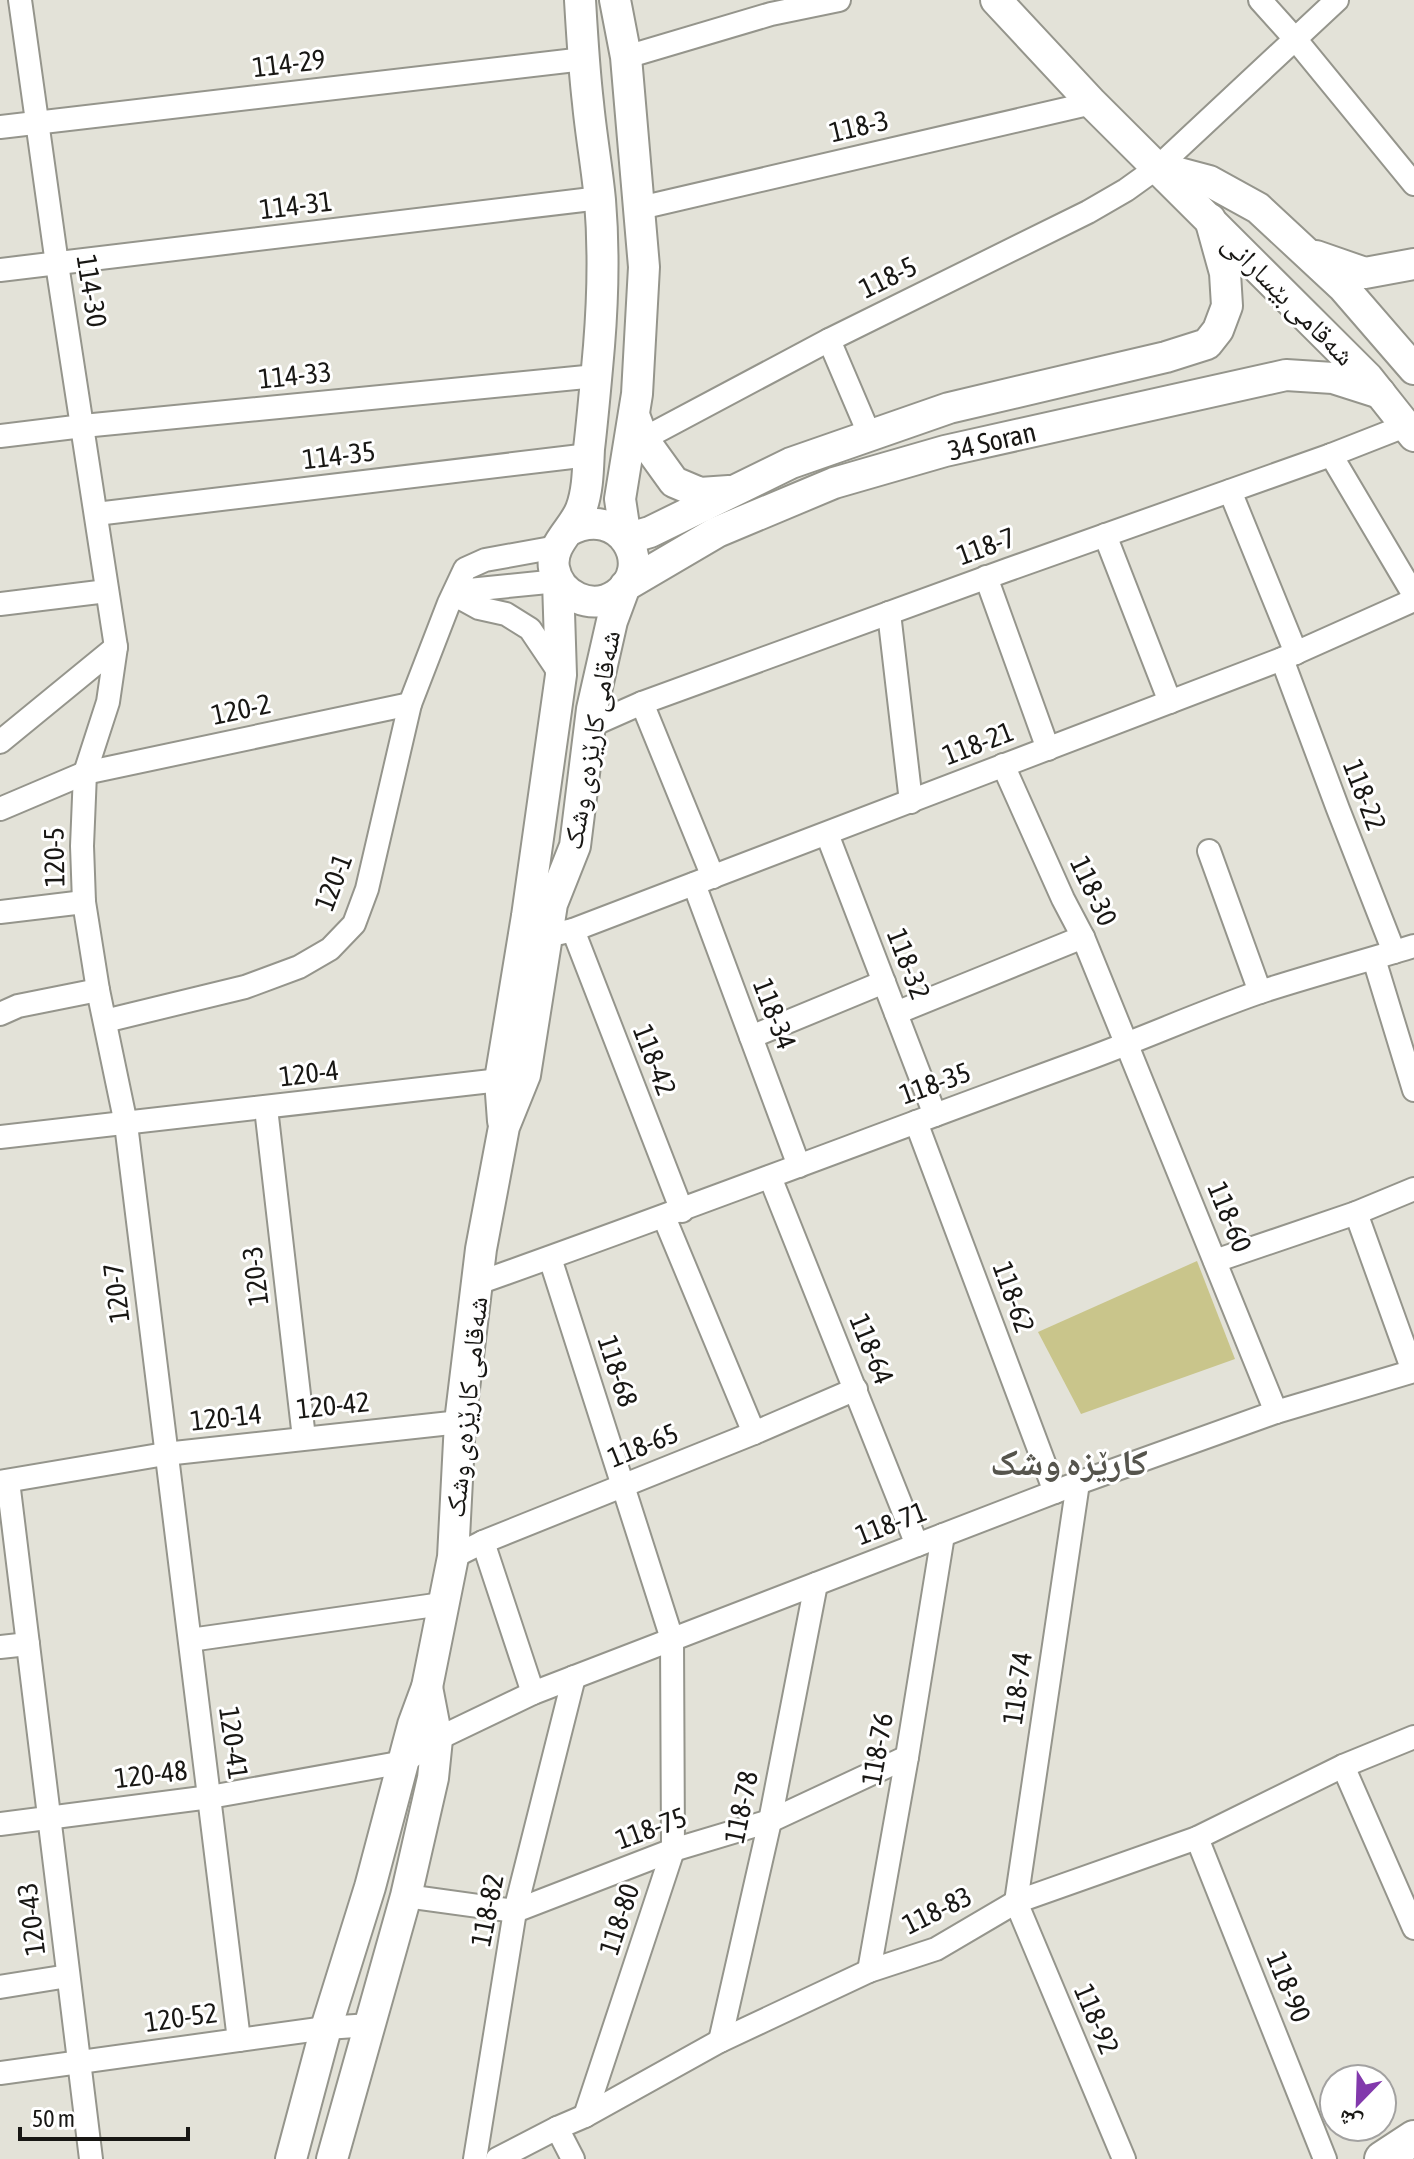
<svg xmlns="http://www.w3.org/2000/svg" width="1414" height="2159" font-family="'Asap Condensed','Noto Naskh Arabic',sans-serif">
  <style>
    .pitch { fill: #c9c58b }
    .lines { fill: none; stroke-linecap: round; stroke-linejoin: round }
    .street-casing { stroke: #95958c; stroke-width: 26 }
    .secondary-casing { stroke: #95958c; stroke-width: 34 }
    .primary-casing { stroke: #95958c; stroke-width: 38 }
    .street { stroke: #fff; stroke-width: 22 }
    .secondary { stroke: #fff; stroke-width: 30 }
    .primary { stroke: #fff; stroke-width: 34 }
    .labels { text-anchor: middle; stroke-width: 6; stroke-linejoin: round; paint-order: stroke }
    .street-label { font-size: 28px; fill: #181714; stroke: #fff }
    .district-label { font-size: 36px; font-weight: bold; fill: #56554d; stroke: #fff }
  </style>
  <rect width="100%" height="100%" fill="#e3e2d8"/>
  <path class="pitch" d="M1197,1261l38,98 -154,55 -43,-82z"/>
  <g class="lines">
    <g class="street-casing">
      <g id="street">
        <path d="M20,0l37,264 59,383 -8,55 -23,71 -3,73 2,56 14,88 28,134 113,916"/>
        <path d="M1260,0l36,40 118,144"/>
        <path d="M626,57l145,-43 68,-14"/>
        <path d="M0,127l584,-68"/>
        <path d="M640,208l452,-105"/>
        <path d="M0,270l600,-72"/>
        <path d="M829,340l41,96"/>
        <path d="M0,436l83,-10 513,-50"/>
        <path d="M643,439l186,-99 259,-128 38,-22 32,-23 179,-167"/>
        <path d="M1331,455l83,140"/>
        <path d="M1230,491l66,162"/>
        <path d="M96,514l493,-59"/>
        <path d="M1105,535l65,167"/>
        <path d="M986,577l62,172"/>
        <path d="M459,597l20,11 27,6 24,15 31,46"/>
        <path d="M453,600l16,-10 89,-9"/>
        <path d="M0,604l107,-13"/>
        <path d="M889,613l22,189"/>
        <path d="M1282,659l56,150 56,143"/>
        <path d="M642,703l71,174"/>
        <path d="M590,726l52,-23 365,-133 324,-115 74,-29"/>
        <path d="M0,742l116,-95"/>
        <path d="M1003,765l60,134 20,38 193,475"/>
        <path d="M0,809l85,-36 325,-69"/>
        <path d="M827,834l108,281"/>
        <path d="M1209,851l51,141"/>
        <path d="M694,884l105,282"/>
        <path d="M0,912l84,-10"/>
        <path d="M573,930l109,281"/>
        <path d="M560,933l13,-3 709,-271 132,-59"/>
        <path d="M1374,959l40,131"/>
        <path d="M896,1013l187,-76"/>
        <path d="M0,1014l18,-8 80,-16"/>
        <path d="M105,1021l140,-34 54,-20 31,-18 24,-25 13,-35 43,-185 39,-101 16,-34 20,-9 72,-13"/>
        <path d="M751,1037l133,-55"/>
        <path d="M266,1108l38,330"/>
        <path d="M916,1122l139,370"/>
        <path d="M0,1137l500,-57"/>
        <path d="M770,1177l147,368"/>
        <path d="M1356,1213l57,158"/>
        <path d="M664,1217l90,216"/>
        <path d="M550,1258l122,381 1,211 -88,266"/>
        <path d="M1215,1261l141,-48 58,-24"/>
        <path d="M478,1283c204,-72 406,-150 609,-224 57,-21 113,-46 170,-66 52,-17 105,-31 157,-47"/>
        <path d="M8,1481l83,678"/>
        <path d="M0,1482l165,-28 295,-32"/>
        <path d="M1078,1483l-62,419 108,257"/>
        <path d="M483,1542l50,151"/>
        <path d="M453,1557l30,-15 271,-109 102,-44"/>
        <path d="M190,1640l252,-36"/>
        <path d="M0,1647l28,-3"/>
        <path d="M1343,1766l71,162"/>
        <path d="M0,1824l210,-27 194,-35 33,-23 96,-46 545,-210 198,-71 138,-41"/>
        <path d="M1197,1838l128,321"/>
        <path d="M406,1896l109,15 158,-61 97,-29 137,-64"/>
        <path d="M869,1971l38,-214 36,-222"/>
        <path d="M0,1987l68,-11"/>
        <path d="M720,2041l50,-220 46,-237"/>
        <path d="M0,2073l326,-45 44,-3"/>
        <path d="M557,2128l16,31"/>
        <path d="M475,2159l40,-248 59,-234"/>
        <path d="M497,2159l60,-31 28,-12 135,-75 149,-70 67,-22 80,-47 181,-64 146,-72 71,-29"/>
      </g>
    </g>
    <g class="secondary-casing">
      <g id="secondary">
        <path d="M615,0l11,57 18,210 -7,127 -17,105 6,40 24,-7 141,-69 158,-55 217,-51 41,-13 11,-14 9,-24 -2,-33 -15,-54"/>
        <path d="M996,0l96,103 276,275 46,58"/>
        <path d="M1160,168l49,13 49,27 85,79 71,82"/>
        <path d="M1316,256l49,17 49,-9"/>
        <path d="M634,415l9,24 31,43 26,11 29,-2"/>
        <path d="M568,531c53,-29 89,37 48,64 -24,16 -57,1 -62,-27 -4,-24 19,-38 27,-59 7,-18 7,-41 8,-60 4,-34 7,-69 10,-103 4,-49 5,-98 1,-146 -3,-32 -9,-65 -12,-97 -4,-34 -6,-69 -8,-103"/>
        <path d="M503,1121l-3,-41 27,-164 34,-241 -3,-94"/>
        <path d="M291,2159l35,-131 44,-141 43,-162 14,-38 26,-130 7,-135 21,-173 23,-122 21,-52 27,-171 23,-58 17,-137 20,-88 13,-35 92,-54 117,-49 111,-32 341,-76 47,3 47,15"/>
        <path d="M332,2159l74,-263 27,-118 4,-39 -10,-52"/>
      </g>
    </g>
    <g class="primary-casing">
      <path id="primary" d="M1382,2159l32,-21"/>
    </g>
    <use href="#street" class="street"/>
    <use href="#secondary" class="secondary"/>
    <use href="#primary" class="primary"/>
  </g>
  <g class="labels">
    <g class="street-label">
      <text transform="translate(289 63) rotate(-7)" y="10">114-29</text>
      <text transform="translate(859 126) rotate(-13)" y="10">118-3</text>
      <text transform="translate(296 205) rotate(-7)" y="10">114-31</text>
      <text transform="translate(888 277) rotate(-26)" y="10">118-5</text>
      <text transform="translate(92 291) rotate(81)" y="10">114-30</text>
      <text transform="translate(1289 299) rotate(45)" y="10">شەقامی بێسارانی</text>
      <text transform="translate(295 375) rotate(-6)" y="10">114-33</text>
      <text transform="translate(992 441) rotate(-13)" y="10">34 Soran</text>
      <text transform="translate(339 455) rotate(-7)" y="10">114-35</text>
      <text transform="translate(986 546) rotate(-20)" y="10">118-7</text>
      <text transform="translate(241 709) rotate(-12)" y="10">120-2</text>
      <text transform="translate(591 740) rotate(-80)" y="10">شەقامی کارێزەی وشک</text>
      <text transform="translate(978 743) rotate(-21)" y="10">118-21</text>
      <text transform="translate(1365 795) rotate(69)" y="10">118-22</text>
      <text transform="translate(54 857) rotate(-91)" y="10">120-5</text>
      <text transform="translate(333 882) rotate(-69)" y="10">120-1</text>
      <text transform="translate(1094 891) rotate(65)" y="10">118-30</text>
      <text transform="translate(909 964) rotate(69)" y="10">118-32</text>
      <text transform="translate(775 1014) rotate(69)" y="10">118-34</text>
      <text transform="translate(655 1060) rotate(69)" y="10">118-42</text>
      <text transform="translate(309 1073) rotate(-7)" y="10">120-4</text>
      <text transform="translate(935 1083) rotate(-20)" y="10">118-35</text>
      <text transform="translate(1230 1217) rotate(68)" y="10">118-60</text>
      <text transform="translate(255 1276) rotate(-97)" y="10">120-3</text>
      <text transform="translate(116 1293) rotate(-97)" y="10">120-7</text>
      <text transform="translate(1014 1297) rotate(70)" y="10">118-62</text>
      <text transform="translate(872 1349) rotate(68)" y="10">118-64</text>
      <text transform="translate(618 1371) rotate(72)" y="10">118-68</text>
      <text transform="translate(333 1405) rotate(-6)" y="10">120-42</text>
      <text transform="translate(466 1407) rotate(-84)" y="10">شەقامی کارێزەی وشک</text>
      <text transform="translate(226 1417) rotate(-6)" y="10">120-14</text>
      <text transform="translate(643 1445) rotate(-22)" y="10">118-65</text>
      <text transform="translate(891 1523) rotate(-21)" y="10">118-71</text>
      <text transform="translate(1017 1688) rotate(-82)" y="10">118-74</text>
      <text transform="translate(234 1743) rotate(82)" y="10">120-41</text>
      <text transform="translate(877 1749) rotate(-80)" y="10">118-76</text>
      <text transform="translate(151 1774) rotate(-7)" y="10">120-48</text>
      <text transform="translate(741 1807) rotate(-78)" y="10">118-78</text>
      <text transform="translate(651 1828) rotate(-20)" y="10">118-75</text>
      <text transform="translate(487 1910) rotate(-79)" y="10">118-82</text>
      <text transform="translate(937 1910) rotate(-26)" y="10">118-83</text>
      <text transform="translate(31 1919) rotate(-97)" y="10">120-43</text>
      <text transform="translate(619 1919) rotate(-72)" y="10">118-80</text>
      <text transform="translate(1289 1987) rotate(68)" y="10">118-90</text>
      <text transform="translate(181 2017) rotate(-8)" y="10">120-52</text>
      <text transform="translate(1097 2019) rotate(67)" y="10">118-92</text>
    </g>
    <g class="district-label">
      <text x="1069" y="1475">کارێزە وشک</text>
    </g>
  </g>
  <g transform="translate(1358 2103) rotate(203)"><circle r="38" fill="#ffffff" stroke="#a3a2a1" stroke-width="2"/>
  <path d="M0-6L14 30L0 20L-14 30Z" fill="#8239ac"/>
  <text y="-12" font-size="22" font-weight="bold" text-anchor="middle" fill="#181714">ش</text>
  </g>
  <path d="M20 2127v12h168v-12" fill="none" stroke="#181714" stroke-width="4"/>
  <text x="32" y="2127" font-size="24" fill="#181714" stroke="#ffffff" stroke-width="6" paint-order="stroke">50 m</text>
</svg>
